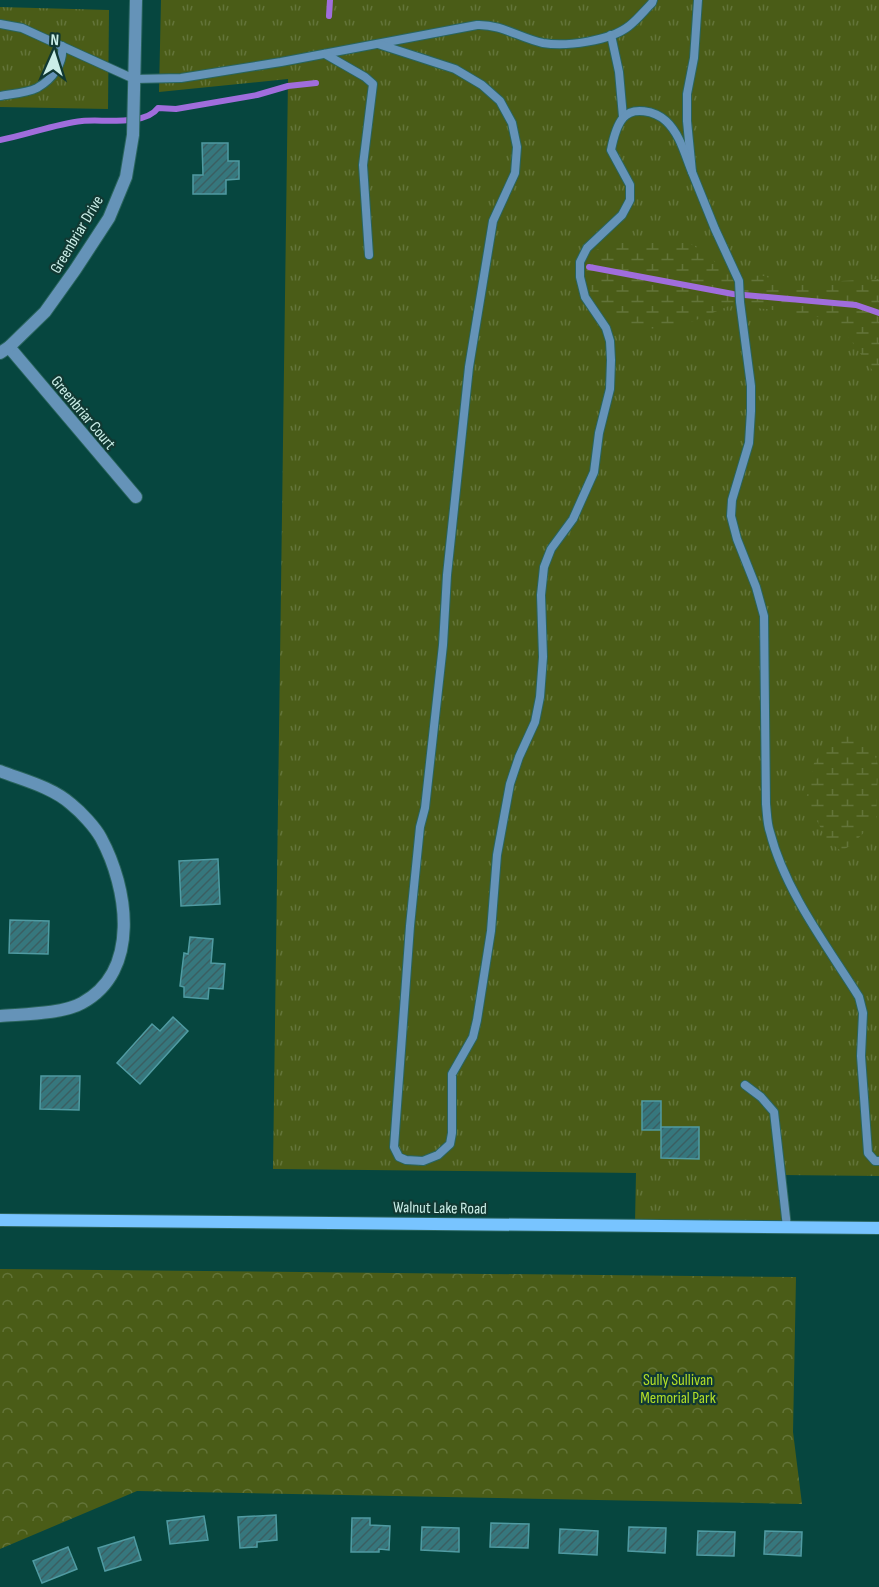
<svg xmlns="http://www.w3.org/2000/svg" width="879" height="1587" font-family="'Sofia Sans Condensed',sans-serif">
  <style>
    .grass { fill: url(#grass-tufts) }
    .wetland { fill: url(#wetland-marsh) }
    .park { fill: url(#park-crowns) }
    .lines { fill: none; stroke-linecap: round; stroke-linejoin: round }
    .stream { stroke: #a06ddc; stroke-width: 6 }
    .building { fill: url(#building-hatch); stroke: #509ba2; stroke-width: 1.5 }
    .lane-casing { stroke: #29645d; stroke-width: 10 }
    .street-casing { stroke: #29645d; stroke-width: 14 }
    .secondary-casing { stroke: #29645d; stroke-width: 14 }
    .lane { stroke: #6593b8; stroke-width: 8 }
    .street { stroke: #6593b8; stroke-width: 12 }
    .secondary { stroke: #78c4ff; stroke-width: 12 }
    .labels { text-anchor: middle; stroke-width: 4.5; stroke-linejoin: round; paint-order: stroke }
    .street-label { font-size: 16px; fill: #cbeee8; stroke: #113933 }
    .park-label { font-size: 16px; fill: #b2de28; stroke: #113933 }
  </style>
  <defs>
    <pattern id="grass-tufts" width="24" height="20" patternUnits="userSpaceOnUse" patternTransform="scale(1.5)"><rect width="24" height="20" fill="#4a5c17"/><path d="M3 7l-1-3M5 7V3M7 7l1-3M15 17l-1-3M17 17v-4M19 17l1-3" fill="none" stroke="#637439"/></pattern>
    <pattern id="wetland-marsh" width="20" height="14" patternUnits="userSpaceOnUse" patternTransform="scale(1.5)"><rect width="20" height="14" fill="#4a5c17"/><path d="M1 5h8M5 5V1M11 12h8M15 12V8" fill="none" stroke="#637439"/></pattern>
    <pattern id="park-crowns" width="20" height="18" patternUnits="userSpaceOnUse" patternTransform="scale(1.5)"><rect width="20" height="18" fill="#4a5c17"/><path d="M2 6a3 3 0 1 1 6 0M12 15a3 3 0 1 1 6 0" fill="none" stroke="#637439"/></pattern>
    <pattern id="building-hatch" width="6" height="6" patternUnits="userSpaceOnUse" patternTransform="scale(1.5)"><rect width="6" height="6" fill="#36777d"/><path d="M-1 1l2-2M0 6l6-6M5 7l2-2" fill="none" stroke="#3a5f62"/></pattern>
  </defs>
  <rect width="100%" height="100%" fill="#06463f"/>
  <g class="grass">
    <path d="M161,0h718v1176l-97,-1 -1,49 -146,-1 1,-50 -363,-4 15,-1090 -129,13z"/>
    <path d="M0,7l109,3 -1,99 -108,-2z"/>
  </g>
  <g class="wetland">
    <path d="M684,240l26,16 14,18 40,2 21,8 94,-5v97l-4,-2 -33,-46 -18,-10 -58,-9 -37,-3 -54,23 -43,-1 -39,-31 -7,-15v-20l10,-12 24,-7z"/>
    <path d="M846,736l24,5 8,24 -2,56 -26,25 -9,5 -14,-11 -21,-40 8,-37 12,-15z"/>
  </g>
  <path class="park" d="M0,1269l796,8 -3,155 9,72 -665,-13 -137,58z"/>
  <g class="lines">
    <g class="stream">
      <path d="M329,16l1,-16"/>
      <path d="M0,140c27,-5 55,-16 82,-19 21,-2 63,5 76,-13l18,1 81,-14 31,-9 28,-3"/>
      <path d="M589,267l144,27 123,11 23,8"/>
    </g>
  </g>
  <g class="building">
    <path d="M202,143h26v18h11v18l-13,1v14h-33v-19h10z"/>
    <path d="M218,859l2,45 -39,2 -2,-45z"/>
    <path d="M10,920l39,1 -1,33 -39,-1z"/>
    <path d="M190,937l23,2 -2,24 14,1 -2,25 -14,-1 -1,11 -24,-2v-10l-4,-1 4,-33 4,1z"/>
    <path d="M173,1017l15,14 -48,53 -23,-21 35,-39 8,7z"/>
    <path d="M41,1076h39l-1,34 -39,-1z"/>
    <rect x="642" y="1101" width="19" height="29"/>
    <path d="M661,1127h38v32l-38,-1z"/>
    <path d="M276,1515l1,25 -20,2v5l-17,1 -2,-31z"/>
    <path d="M204,1516l4,24 -38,4 -3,-23z"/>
    <path d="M352,1518h18v7l20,1 -1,24 -10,-1v3h-28z"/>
    <path d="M491,1523l38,1 -1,24 -38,-1z"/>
    <path d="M422,1527l37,1v24l-38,-2z"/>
    <path d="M629,1527l37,1 -1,25 -37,-2z"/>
    <path d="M560,1529l38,2 -1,24 -38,-2z"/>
    <path d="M698,1531l37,1 -1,24 -37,-1z"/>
    <path d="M765,1531l37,1 -1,24 -37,-2z"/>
    <path d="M134,1537l7,23 -36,11 -7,-23z"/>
    <path d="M68,1547l9,22 -35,14 -9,-22z"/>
  </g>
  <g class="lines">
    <g class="lane-casing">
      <g id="lane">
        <path d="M698,0l-4,58 -7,36v27l5,51 23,57 24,52 1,21 11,84v25l-2,32 -17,57 -1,16 6,23 19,48 8,29 2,188c1,9 1,20 4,28 15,59 57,114 89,165l4,16 -2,43 7,97 7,8h4"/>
        <path d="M0,24l22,4 112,51 47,-1 100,-16 196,-37c24,-1 43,13 66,18 23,4 67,-2 86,-17 8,-6 15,-15 23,-23l1,-3"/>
        <path d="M611,35l8,37 4,45"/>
        <path d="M378,44l77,25 27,16 18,16 12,22 5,24 -2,26 -22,48 -24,146 -22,208 -4,70 -18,163 -5,19 -10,99 -16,221 5,10 7,3 17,1 15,-6 12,-11 2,-11v-59l21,-37 4,-17 14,-89 6,-76 13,-71 9,-27 16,-35 5,-25 3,-40 -2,-62 3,-28 7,-18 22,-30 21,-47 5,-39 11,-44 1,-29 -1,-19 -4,-13 -21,-31 -5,-20v-15l7,-14 35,-33 8,-15v-15l-19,-35c2,-10 5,-24 12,-32 10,-12 32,-7 43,3 14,13 19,34 26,51"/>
        <path d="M325,54l40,23 8,7 -10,81 6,90"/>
        <path d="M0,96c11,-2 27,-3 37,-8 16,-9 27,-25 25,-42"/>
        <path d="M745,1085l16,12 13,15 13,115"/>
      </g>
    </g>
    <g class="street-casing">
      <g id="street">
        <path d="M9,347l127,150"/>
        <path d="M0,353l9,-6 36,-35 30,-42 34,-52 17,-41 7,-42 3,-135"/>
        <path d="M0,771c23,9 52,16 71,33 10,8 24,23 30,34 27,50 40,133 -19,165 -19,11 -60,11 -82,13"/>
      </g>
    </g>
    <g class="secondary-casing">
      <path id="secondary" d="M0,1220l879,8"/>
    </g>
    <use href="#lane" class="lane"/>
    <use href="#street" class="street"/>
    <use href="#secondary" class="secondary"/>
  </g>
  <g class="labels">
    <g class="street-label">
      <text transform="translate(76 234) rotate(-59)" y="6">Greenbriar Drive</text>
      <text transform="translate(84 412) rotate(50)" y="6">Greenbriar Court</text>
      <text transform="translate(440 1207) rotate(1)" y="6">Walnut Lake Road</text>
    </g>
    <g class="park-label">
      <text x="678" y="1385">Sully Sullivan<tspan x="678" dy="18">Memorial Park</tspan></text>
    </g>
  </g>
  <g transform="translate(54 54) rotate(3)" stroke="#113933" stroke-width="4.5" paint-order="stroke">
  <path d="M0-4.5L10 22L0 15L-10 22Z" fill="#cbeee8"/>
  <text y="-9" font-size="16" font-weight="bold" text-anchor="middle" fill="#cbeee8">N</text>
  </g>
</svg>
